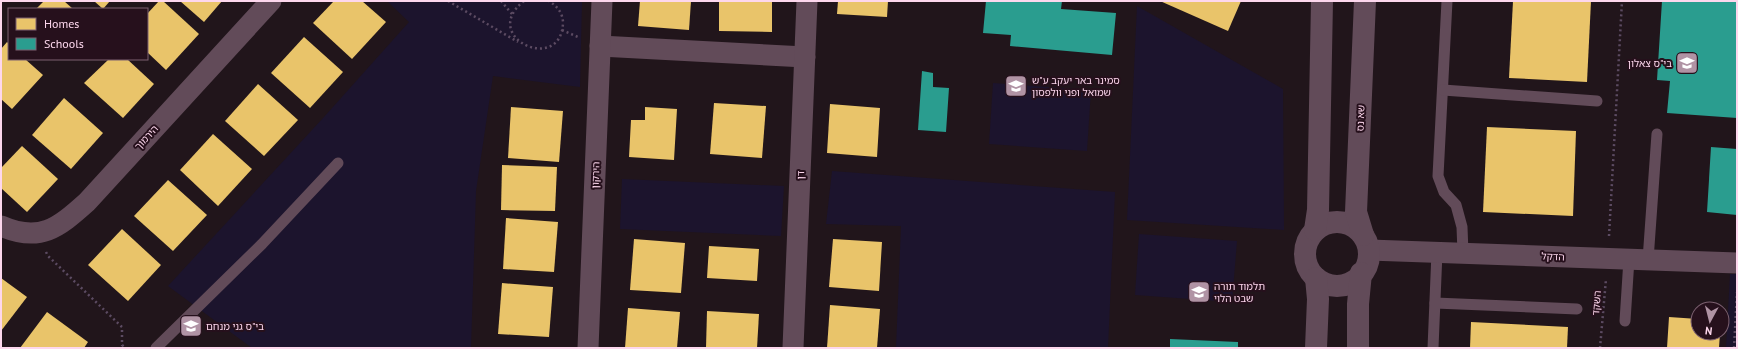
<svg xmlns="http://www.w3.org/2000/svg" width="1738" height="349" font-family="'PT Sans','Noto Sans Hebrew',sans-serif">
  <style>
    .green { fill: #1c142d }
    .homes { fill: #e9c46a }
    .schools { fill: #2a9d8f }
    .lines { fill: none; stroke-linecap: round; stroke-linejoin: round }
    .path { stroke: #5c4b62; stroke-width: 2.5; stroke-dasharray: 2 3; stroke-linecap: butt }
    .service { stroke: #624b59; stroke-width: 11 }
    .minor { stroke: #624b59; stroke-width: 21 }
    .tertiary { stroke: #624b59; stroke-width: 22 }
    .labels { text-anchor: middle; stroke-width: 4; stroke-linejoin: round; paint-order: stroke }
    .poi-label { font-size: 10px; fill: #fdd7ed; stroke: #26101c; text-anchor: start }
    .street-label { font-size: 10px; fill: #fdd7ed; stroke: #26101c }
  </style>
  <rect width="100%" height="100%" fill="#21151b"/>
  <g class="green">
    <path d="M387,1h195l-2,86 -87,-11 -17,115 -5,157h-219l-84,-62 156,-169 85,-95z"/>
    <path d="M1137,6l146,83 1,141 -157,-10z"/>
    <path d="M993,83l98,7 -4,61 -98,-7z"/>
    <path d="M832,171l283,21 -7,156h-212l5,-122 -75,-2z"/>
    <path d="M622,179l162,7 -3,50 -161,-7z"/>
    <path d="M1139,234l98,7 -5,61 -97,-7z"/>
    <path d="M1730,274h7v74h-11z"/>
  </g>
  <g class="homes">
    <path d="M44,1h20l9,8h-37z"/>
    <path d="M94,1h16l-7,8z"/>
    <path d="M159,1h4l36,33 -33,36 -19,-18v-38z"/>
    <path d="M180,1h42l-18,21z"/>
    <path d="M334,1h28l24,21 -34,37 -39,-36z"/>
    <path d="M640,1h51l-2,29 -51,-4z"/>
    <path d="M719,1h53v31l-53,-1z"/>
    <path d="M838,1h50l-1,16 -50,-3z"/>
    <path d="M1160,1h81l-13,30z"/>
    <path d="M1513,1h78l-4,81 -78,-4z"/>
    <path d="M304,37l39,35 -33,36 -39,-35z"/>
    <path d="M7,42l2,2v15h16l18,16 -31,34 -11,-10v-50z"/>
    <path d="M109,59h18l27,25 -31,34 -39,-35z"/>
    <path d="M258,84l40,36 -34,36 -39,-35z"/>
    <path d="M64,98l39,35 -32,36 -39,-34z"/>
    <path d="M714,103l52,3 -4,52 -52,-4z"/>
    <path d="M830,104l50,4 -3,49 -50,-4z"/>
    <path d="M511,107l52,4 -4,51 -51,-4z"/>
    <path d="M645,107l32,2 -3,51 -45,-3 2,-37h14z"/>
    <path d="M1487,127l89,4 -3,85 -90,-4z"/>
    <path d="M213,134l39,35 -34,37 -38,-36z"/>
    <path d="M22,146l36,33 -31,33 -26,-24v-20z"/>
    <path d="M502,165l55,2 -2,44 -54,-1z"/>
    <path d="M168,180l39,35 -34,36 -39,-35z"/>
    <path d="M506,218l52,4 -4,50 -51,-3z"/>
    <path d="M122,229l39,36 -33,36 -40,-36z"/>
    <path d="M634,239l51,4 -4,50 -51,-3z"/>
    <path d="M833,239l49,3 -3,49 -50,-4z"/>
    <path d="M709,246l50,3 -2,32 -50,-3z"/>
    <path d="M1,278l26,19 -26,34z"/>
    <path d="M502,283l51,4 -4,50 -51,-3z"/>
    <path d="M830,305l50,4 -3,39h-50z"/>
    <path d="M628,308l52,4 -3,36h-52z"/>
    <path d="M707,311l52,3 -2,34h-51z"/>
    <path d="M47,312l41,30 -4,6h-64z"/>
    <path d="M1669,317l29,2v14h22l-1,15h-52z"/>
    <path d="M1471,322l97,5 -1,21h-97z"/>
  </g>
  <g class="schools">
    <path d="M986,1h76l-1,8 55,4 -4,42 -102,-9 1,-11 -28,-2z"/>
    <path d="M1662,1l75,1v116l-70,-5 3,-32 -13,-1z"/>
    <path d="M922,71l11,2v14l16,1 -3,44 -28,-2z"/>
    <path d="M1711,147l26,2v66l-30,-3z"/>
    <path d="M1170,339l68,3v6h-68z"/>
  </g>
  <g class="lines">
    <g class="path">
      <path d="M448,1l70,41"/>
      <path d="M501,1l11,13"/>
      <path d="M524,1c-46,36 37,74 39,22 0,-10 -6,-17 -14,-22"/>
      <path d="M562,30l16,7"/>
      <path d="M1609,236l13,-235"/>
      <path d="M46,252l2,4 74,71v18l4,3"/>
      <path d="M1600,348l6,-69"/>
      <path d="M1734,348l3,-56"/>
    </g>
    <g class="service">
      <path d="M1447,1l-9,175 6,16 12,13 6,22 1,26"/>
      <path d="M1443,90l154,11"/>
      <path d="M1648,260l9,-126"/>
      <path d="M1435,303l142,6"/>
      <path d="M1625,321l4,-62"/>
      <path d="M156,348l106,-104 76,-81"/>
      <path d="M1433,348l4,-96"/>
    </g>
    <g class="minor">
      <path d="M600,46l205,11"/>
      <path d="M1,226c39,17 57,2 86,-24l184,-201"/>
      <path d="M1369,250l368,13"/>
      <path d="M588,348l14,-347"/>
      <path d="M793,348l14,-347"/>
    </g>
    <g class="tertiary">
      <circle cx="1337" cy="254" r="32"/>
      <path d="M1315,230l3,-20 4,-209"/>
      <path d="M1363,235l-7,-23 9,-211"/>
      <path d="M1316,278l2,21 -2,49"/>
      <path d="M1358,348v-44l3,-31"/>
    </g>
  </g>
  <defs>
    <g id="school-square" transform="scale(1.15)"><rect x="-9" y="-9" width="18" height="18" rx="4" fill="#b093a4" stroke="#26101c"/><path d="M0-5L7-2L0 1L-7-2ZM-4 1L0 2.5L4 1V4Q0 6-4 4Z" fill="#fff"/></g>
  </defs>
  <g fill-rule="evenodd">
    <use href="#school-square" x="1687" y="63"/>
    <use href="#school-square" x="1016" y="86"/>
    <use href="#school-square" x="1199" y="292"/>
    <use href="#school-square" x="191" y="326"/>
  </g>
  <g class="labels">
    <g class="poi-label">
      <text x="1672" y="67" text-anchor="end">בי"ס צאלון</text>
      <text x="1032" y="84">סמינר באר יעקב ע"ש<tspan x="1032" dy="12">שמואל ופני וולפסון</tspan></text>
      <text x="1214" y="290">תלמוד תורה<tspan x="1214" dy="12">שבט הלוי</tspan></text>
      <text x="206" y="330">בי"ס גני מנחם</text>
    </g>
    <g class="street-label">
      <text transform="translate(1360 118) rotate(-88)" y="4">שא נס</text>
      <text transform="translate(146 137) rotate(-47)" y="4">הירמוך</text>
      <text transform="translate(595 175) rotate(-88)" y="4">הירקון</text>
      <text transform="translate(800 175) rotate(-88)" y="4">דן</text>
      <text transform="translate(1553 256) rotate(2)" y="4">הדקל</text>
      <text transform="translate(1596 303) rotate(-86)" y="4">השקד</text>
    </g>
  </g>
  <rect width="1738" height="349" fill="none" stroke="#fdd7ed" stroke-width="4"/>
  <rect x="8" y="8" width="140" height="52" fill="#26101c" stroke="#7c6070"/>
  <rect x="16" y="18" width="20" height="12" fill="#e9c46a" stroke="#7c6070"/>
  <text x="44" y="28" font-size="12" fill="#fdd7ed">Homes</text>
  <rect x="16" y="38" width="20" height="12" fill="#2a9d8f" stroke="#7c6070"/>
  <text x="44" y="48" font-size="12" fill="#fdd7ed">Schools</text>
  <g transform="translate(1710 321) rotate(187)"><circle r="19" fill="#26101c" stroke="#7c6070"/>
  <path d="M0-3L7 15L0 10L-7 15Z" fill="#b093a4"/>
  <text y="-6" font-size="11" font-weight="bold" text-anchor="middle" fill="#fdd7ed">N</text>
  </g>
</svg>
